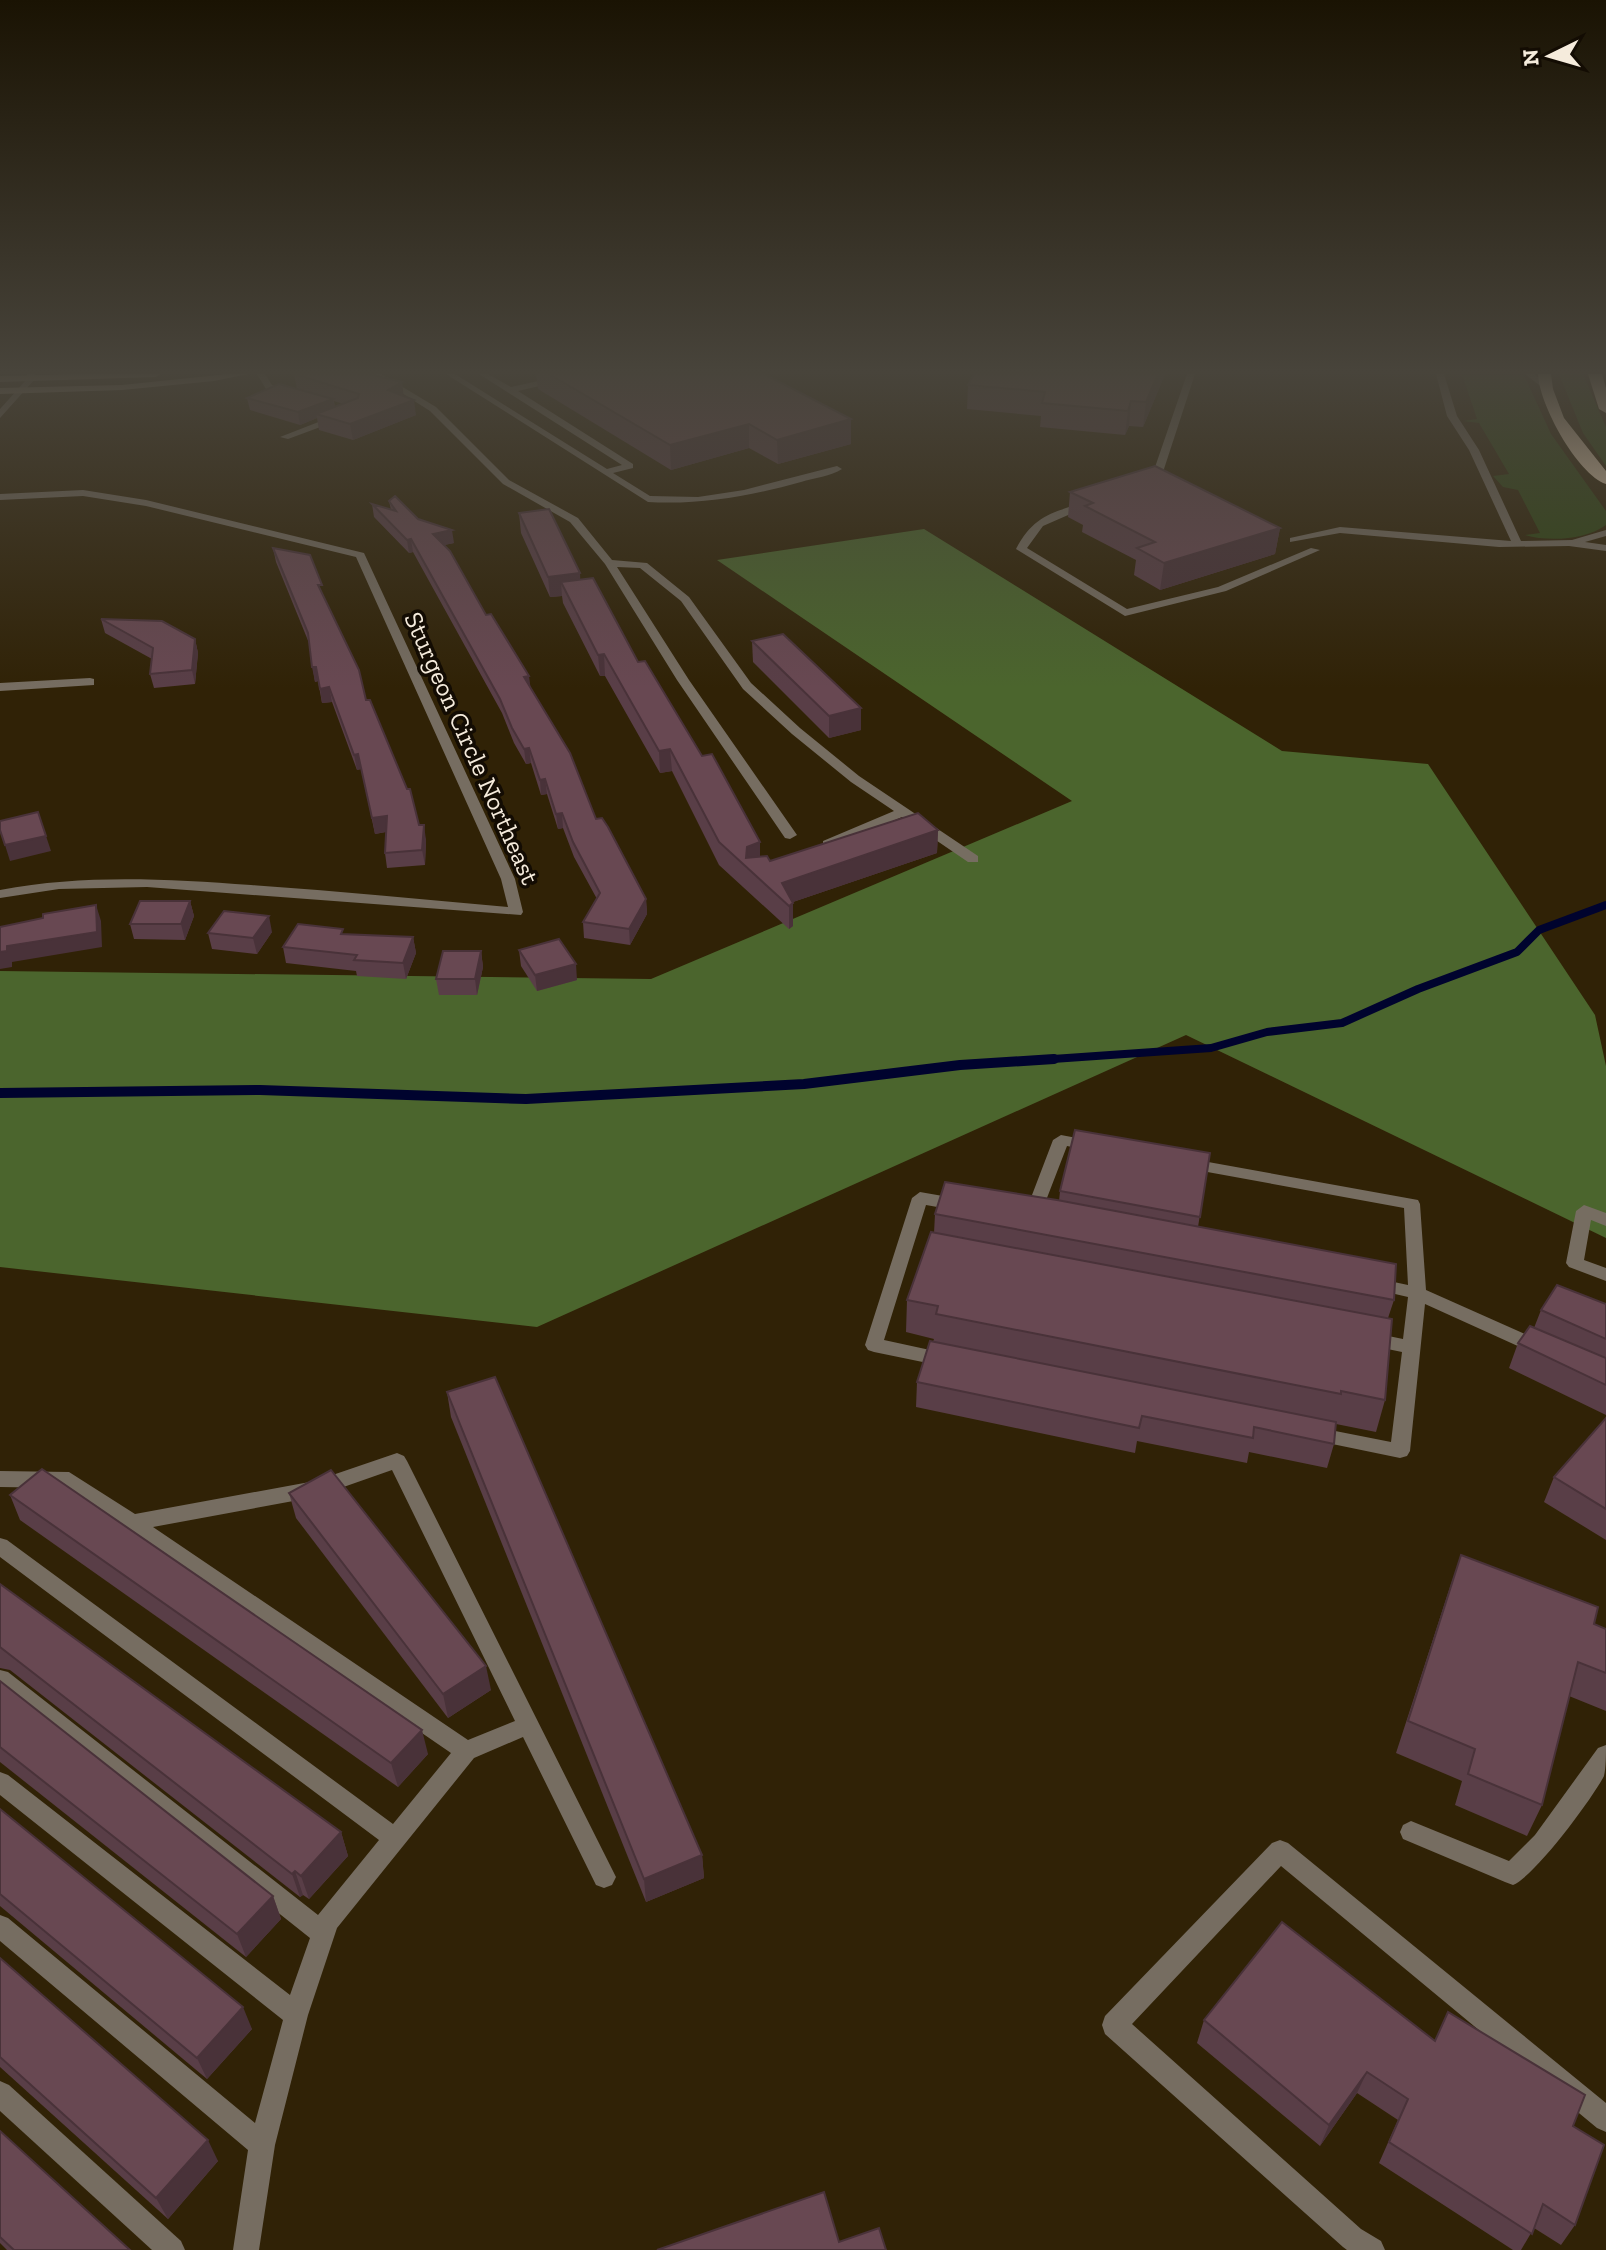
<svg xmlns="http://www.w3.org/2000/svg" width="1606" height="2250" font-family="'Zilla Slab',serif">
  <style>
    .green { fill: #2f4612 }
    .forest { fill: #4b652d }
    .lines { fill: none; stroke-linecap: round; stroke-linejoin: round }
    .stream-far1 { stroke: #00032e; stroke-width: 8 }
    .stream { stroke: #00032e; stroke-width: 10 }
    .lane { fill: #766d61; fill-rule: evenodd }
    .street { fill: #766d61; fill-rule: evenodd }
    .secondary { fill: #a59683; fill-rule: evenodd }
    .highway { fill: #ead2b5; fill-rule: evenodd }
    .wall { fill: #593e47; fill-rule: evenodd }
    .shaded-wall { fill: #493239 }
    .building { fill: #684852; stroke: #493239; stroke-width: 2 }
    .labels { text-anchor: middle; stroke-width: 7; stroke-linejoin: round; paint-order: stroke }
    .far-street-label { font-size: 26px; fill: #f5ebdc; stroke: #130c03 }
  </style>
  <rect width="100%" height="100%" fill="#302206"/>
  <g class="green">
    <path d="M1559,374h24l23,53v39l-23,-33z"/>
    <path d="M1449,375h75l27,59 55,77v14c-20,15 -58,17 -81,10l15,-2 -22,-43 -15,-3 -10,-11 16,-2 -30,-51 -16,-2 14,-2 -14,-42z"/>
  </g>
  <path class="forest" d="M924,529l358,222 146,13 167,251 11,51v172l-420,-203 -649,292 -537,-60v-296l651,8 421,-178 -355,-241z"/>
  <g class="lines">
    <path class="stream-far1" d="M1024,1061l187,-13 56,-16 75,-9 76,-34 99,-37 22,-22 67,-25"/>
    <path class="stream" d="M0,1093l260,-3 266,9 278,-15 156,-19 94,-6"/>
    <g class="lane">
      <path d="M446,374h9l152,95 15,-4 -143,-91h9l23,13 59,-13h13l-1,2 -64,15 115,73v4l-20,5 37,23 48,1 46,-7 93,-24 5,3c-11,7 -28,9 -41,13 -51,14 -100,23 -153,20z"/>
      <path d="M1187,374h8l-32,98 14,9v4l-4,1 -20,-13z"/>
      <path d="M1436,374h8l13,42 22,34 42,91 51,-1 34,-10v6l-21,6 21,3v6l-37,-5 -70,1 -159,-14 -50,9v-4l50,-11 171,14 -42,-91 -22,-34z"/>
      <path d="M1525,374h9l16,12 -7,2z"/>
      <path d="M1082,503l9,2 -48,21 -16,22 100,61 91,-22 93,-39 9,2 -94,41 -101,25 -109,-67c17,-32 34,-36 66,-46z"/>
      <path d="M1061,1135l37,7 2,4 -8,5 -25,-5 -27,70 -8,6 -6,-2 -2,-4 29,-76z"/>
      <path d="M1186,1158l232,42 2,4 6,86 119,53 3,5 -3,5h-12l-108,-49 -15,147 -3,5 -7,2 -92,-19 -2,-5 2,-5 7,-2 76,15 11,-90 -39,-8 -3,-5 3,-5 6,-2 34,7 5,-42 -39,-9 -3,-4 3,-4 6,-2 33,7 -4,-77 -224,-41 -2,-4z"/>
      <path d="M920,1192l40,7 8,6 -8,6 -34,-6 -42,135 69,15 3,5 -3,5 -6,2 -73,-15 -6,-2 -3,-5 47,-147z"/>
      <path d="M1584,1205l22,8v13l-15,-6 -7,40 22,8v13l-37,-14 -3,-4 10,-52z"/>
      <path d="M397,1453l7,3 3,5 209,416 -4,8 -8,3 -8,-3 -73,-148 -49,21 -137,170 -29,87 -33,130 -16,105h-26l15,-100 -248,-209v-26l8,3 247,205 28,-103 -283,-225v-23l8,3 282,220 20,-57 -310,-246v-22l8,2 310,243 61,-75 -379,-283v-19l7,2 386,284 58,-71 -386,-265 -65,-1v-16l69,1 66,42 180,-33zM392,1470l123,251 -47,19 -315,-213 162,-30z"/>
      <path d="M1606,1745c0,9 0,23 -2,31 -12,23 -69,100 -91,109l-8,-3 -102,-43 -3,-7 3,-7 8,-4 98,40 26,-26 63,-87z"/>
      <path d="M1280,1840l8,3 318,260v29l-9,-4 -316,-262 -149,158 229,205 20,12 4,9h-38l-4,-3 -238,-213 -3,-9 3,-9 167,-173z"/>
      <path d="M0,2081l9,4 172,156 4,9h-33l-152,-139z"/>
    </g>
    <g class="street">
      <path d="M27,374h8v5l-35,39v-9l27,-30z"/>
      <path d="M257,374h8l7,11 23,8 -5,3 -24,-7z"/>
      <path d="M372,374h9l55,33 73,73 69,38 34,42 35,3 42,34 62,86 49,45 59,48 119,80v6h-10l-66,-45 -69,30h-10v-6l71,-30 -43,-29 -59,-48 -49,-45 -62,-88 -41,-33 -23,-1 72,113 108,155 -7,4 -5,-1 -108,-158 -72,-116 -35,-42 -67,-38 -73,-73z"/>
      <path d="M339,414l3,1v4l-54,20 -8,-2z"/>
      <path d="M83,490l63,10 218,53 151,326 8,33 -2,3 -374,-28 -88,2 -59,9v-8c84,-16 166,-11 251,-5 86,6 171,14 257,22l-7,-28 -145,-322 -210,-51 -63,-10 -83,4v-6z"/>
      <path d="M90,678l4,1v6l-94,6v-8z"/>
    </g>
    <g class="secondary">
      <path d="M88,374h72l-4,3 -156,5v-6z"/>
      <path d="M228,374h20l-34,7 -92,9 -122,4v-6l122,-3z"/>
    </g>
    <g class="highway">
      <path d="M1538,374h13l2,15 11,29 42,53v13c-29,-10 -67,-80 -68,-110z"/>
      <path d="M1588,374h14l4,14v25l-7,-4z"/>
    </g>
  </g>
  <g class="wall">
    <path d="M294,374l108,8 1,14 13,19 -63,25 -34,-10 -2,-12 -17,7 -50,-15 -3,-12 50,-9zM334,401l9,3 -8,3z"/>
    <path d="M536,374h228l87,45v25l-73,20 -29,-16 -78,22 -133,-81z"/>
    <path d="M1165,374l-22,53 -14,-1 -4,9 -85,-8 1,-11 -74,-7 1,-24z"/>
    <path d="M1070,492l210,36 -5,26 -115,36 -26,-15 2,-15 -54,-28 1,-7 -15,-8z"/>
    <path d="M389,501l65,42 -10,2 86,143 66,131 50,80 1,15 -17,31 -46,-7 -1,-16 14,-23 -23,-42 -11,-29 -5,1 -11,-35 -6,1 -10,-32 -5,1 -12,-21 -12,-30 -89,-161 -4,1 -35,-36 -2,-13 19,6z"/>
    <path d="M519,513l61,60v7l58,82 122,180v15l10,4 168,-31 -1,23 -144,49v24l-4,3 -70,-64 -47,-94 -12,2 -55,-97h-5l-37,-73 -1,-7 -12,1 -29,-64z"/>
    <path d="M273,548l51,49 42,103 60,140 -1,25 -38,3 -2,-15 1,-21 -11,2 -14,-65 -4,1 -25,-68 -10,1 -4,-22 -3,1 -6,-39 -33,-81z"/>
    <path d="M101,619l94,20 3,14 -3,31 -41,4 -4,-14 2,-15 -47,-26z"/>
    <path d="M752,641l109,67v22l-32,8 -76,-76z"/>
    <path d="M190,901l4,15 -9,24 -51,-1 -4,-15z"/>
    <path d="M272,932l-15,22 -45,-5 -4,-16z"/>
    <path d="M344,934l69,3 3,16 -10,26 -49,-3 -1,-5 -70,-8 -3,-16z"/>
    <path d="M519,950l58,30 -40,11 -16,-25z"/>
    <path d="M481,951l2,16 -6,28h-38l-3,-16z"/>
    <path d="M1210,1153l-12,74 196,73 -6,18 -3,82 -9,32 -40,-8 -2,20 -7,24 -78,-16 -2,11 -110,-22 -2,12 -219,-46 1,-25 17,-43 -28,-7 1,-32 27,-67 1,-19 124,-13 1,-10z"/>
    <path d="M1606,1304v111l-97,-47 9,-25 16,-15 7,-18z"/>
    <path d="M447,1392l255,463 2,23 -58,24 -195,-485z"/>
    <path d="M1606,1418v122l-62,-38 10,-25z"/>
    <path d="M289,1493l202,197 -43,28 -152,-200z"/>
    <path d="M10,1495l418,259 -30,33 -378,-267z"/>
    <path d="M1461,1555l133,69 12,5v82l-37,-15 -27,109 -15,31 -72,-31 7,-24 -66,-28 54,-166z"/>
    <path d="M0,1584l341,248 7,24 -39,43 -6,-4 -3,2 -290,-227 -10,-2z"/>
    <path d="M0,1681l273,215 8,23 -35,38 -246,-195z"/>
    <path d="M0,1809l252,220 -45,50 -207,-173z"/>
    <path d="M0,1958l218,203 -50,58 -168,-152z"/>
    <path d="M1204,2020l230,21 139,85 2,99 -14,20 -27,-17 -13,22h-8l-134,-87 19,-43 -41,-27 -37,53 -123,-103z"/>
    <path d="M0,2131l130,119h-123l-7,-7z"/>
  </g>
  <g class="shaded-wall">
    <path d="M1158,374h7l-22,53 3,-25z"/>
    <path d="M402,382l2,16 -16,-8z"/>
    <path d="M333,399l2,12 -19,3 1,4 -17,7 -2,-13z"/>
    <path d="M414,400l2,15 -63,25 -3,-16z"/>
    <path d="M1131,401l-2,25 -4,9 3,-24z"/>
    <path d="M851,419v25l-73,20 -1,-24z"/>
    <path d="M749,424v24l-78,22 -1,-25z"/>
    <path d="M1280,528l-5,26 -115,36 4,-27z"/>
    <path d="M452,530l2,13 -19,4 -2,-13z"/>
    <path d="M411,539l2,13 -4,1 -2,-13z"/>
    <path d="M580,573l1,20 -20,-11 1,14 -12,1 -2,-20z"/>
    <path d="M195,639l3,14 -3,31 -3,-14z"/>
    <path d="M604,654l1,22h-5l-2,-21z"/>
    <path d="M312,667h4l2,14 -3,1z"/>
    <path d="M529,676l2,15 -7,-14z"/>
    <path d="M329,687l3,15 -10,1 -2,-14z"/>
    <path d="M861,708v22l-32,8v-22z"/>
    <path d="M529,748l2,15 -5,1 -2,-15z"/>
    <path d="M670,749l2,22 -12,2 -1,-22z"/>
    <path d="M358,754l3,15 -4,1 -3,-15z"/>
    <path d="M545,779l2,15 -6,1 -1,-15z"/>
    <path d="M562,813l1,15 -5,1 -2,-15z"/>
    <path d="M387,816l3,15 -15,3 -3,-16z"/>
    <path d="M424,825l2,15 -1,25 -3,-15z"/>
    <path d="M938,830l-1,23 -150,51 -5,-21z"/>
    <path d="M46,836l5,15 -41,10 -5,-16z"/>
    <path d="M760,842v23l-12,5 -2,-12 1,-11z"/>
    <path d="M646,899l1,15 -17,31 -1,-16z"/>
    <path d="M190,901l4,15 -9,24 -4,-16z"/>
    <path d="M793,903v23l-4,3v-23z"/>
    <path d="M96,905l5,16 1,26 -90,15v5l-12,2v-17l7,-6z"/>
    <path d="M269,916l3,16 -15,22 -4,-16z"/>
    <path d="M413,937l3,16 -10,26 -3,-16z"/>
    <path d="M481,951l2,16 -6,28 -2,-16z"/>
    <path d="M576,964l1,16 -40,11 -2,-16z"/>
    <path d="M486,1666l5,24 -43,28 -5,-24z"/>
    <path d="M422,1730l6,24 -30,33 -7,-24z"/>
    <path d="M341,1832l7,24 -39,43 -8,-23z"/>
    <path d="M702,1855l2,23 -58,24 -2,-23z"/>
    <path d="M295,1871l8,24 -3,2 -8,-23z"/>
    <path d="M273,1896l8,23 -35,38 -9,-23z"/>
    <path d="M243,2007l9,22 -45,50 -10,-21z"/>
    <path d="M1367,2072l-10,21 -37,53 9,-21z"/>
    <path d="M208,2140l10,21 -50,58 -12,-21z"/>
  </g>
  <g class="building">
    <path d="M294,374h75l33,8 -14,8 26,10 -64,24 -34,-10 42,-16 1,-4z"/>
    <path d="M549,374h215l87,45 -74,21 -28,-16 -79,21z"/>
    <path d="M974,374h184l-12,28 -15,-1 -3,10 -86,-8 3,-11 -77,-7z"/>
    <path d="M279,384l54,15 -35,13 -51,-14z"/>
    <path d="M1155,466l125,62 -116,35 -27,-15 18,-6 -70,-36 8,-3 -23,-11z"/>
    <path d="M395,496l23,23 34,11 -19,4 17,17 36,64 5,-1 38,62 -5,1 46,76 26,66 6,-1 6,9 38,72 -17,30 -46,-7 17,-29 -27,-51 -11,-29 -6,1 -11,-35 -5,1 -11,-32 -5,1 -12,-21 -12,-29 -89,-160 -4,1 -35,-36 24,7 -7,-10z"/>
    <path d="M549,509l31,64 -32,4 -29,-64z"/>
    <path d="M273,548l37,7 12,30h-4l41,85 7,30h4l37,89h3l9,36h5l-2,25 -37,3 2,-37 -15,2 -14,-64 -4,1 -25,-68 -9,2 -4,-22h-4l-4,-34z"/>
    <path d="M593,578l45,84 7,-1 57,95 10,-2 48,88 -13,5 -1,11 21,-2 3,5 148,-48 20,17 -156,53 11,20 -4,3 -70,-64 -49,-93 -11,2 -55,-97 -6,1 -37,-73z"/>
    <path d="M101,619l61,2 33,18 -3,31 -42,4 3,-26z"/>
    <path d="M783,634l78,74 -32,8 -77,-75z"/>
    <path d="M38,812l8,24 -41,9 -5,-15v-9z"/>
    <path d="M140,901h50l-9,23h-51z"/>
    <path d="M96,905l1,27 -90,14v5l-7,1v-25l43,-9v-4z"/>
    <path d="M224,911l45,5 -16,22 -45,-5z"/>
    <path d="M298,924l45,5 -2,5 72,3 -10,26 -49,-3 3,-5 -74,-8z"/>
    <path d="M559,939l17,25 -41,11 -16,-25z"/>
    <path d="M443,951h38l-6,28h-39z"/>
    <path d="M1075,1130l135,23 -10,64 -140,-26z"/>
    <path d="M945,1182l112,18 339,64 -2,36 -459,-86z"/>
    <path d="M931,1232l461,87 -7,81 -44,-9v3l-405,-80 2,-8 -31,-6z"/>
    <path d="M1557,1285l49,19v35l-65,-29z"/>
    <path d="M1530,1326l76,32v27l-88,-42z"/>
    <path d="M930,1341l406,81 -2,22 -80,-17 -1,11 -111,-22 -3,12 -222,-46z"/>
    <path d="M495,1377l207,478 -58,24 -197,-487z"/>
    <path d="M1606,1418v91l-52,-32z"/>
    <path d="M42,1469l380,261 -31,33 -381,-268z"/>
    <path d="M331,1470l155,196 -43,28 -154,-201z"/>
    <path d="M1461,1555l137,52 -4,17 12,5v44l-28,-11 -36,143 -74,-31 7,-25 -67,-28z"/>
    <path d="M0,1584l341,248 -40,44 -6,-5 -3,3 -292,-227z"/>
    <path d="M0,1681l273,215 -36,38 -237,-187z"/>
    <path d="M0,1809l243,198 -46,51 -197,-164z"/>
    <path d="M1282,1922l153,119 13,-29 137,83 -12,31 31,19 -29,80 -32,-21 -11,30 -143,-92 19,-43 -41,-27 -38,53 -125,-105z"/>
    <path d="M0,1958l208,182 -52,58 -156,-141z"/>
    <path d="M0,2131l130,119h-116l-14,-13z"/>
    <path d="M824,2192l15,50 40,-14 7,22h-229z"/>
  </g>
  <linearGradient id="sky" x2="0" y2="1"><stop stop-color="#1a1303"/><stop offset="0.54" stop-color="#48443b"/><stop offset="1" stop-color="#48443b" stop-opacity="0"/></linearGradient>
  <rect width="1606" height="688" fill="url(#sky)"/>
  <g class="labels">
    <g class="far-street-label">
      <text transform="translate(472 748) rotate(66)" y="9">Sturgeon Circle Northeast</text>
    </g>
  </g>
  <g transform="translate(1550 56) rotate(265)" stroke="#130c03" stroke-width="6" paint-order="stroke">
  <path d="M0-6L14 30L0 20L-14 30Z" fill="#f5ebdc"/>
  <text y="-12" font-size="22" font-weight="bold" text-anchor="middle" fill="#f5ebdc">N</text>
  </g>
</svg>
